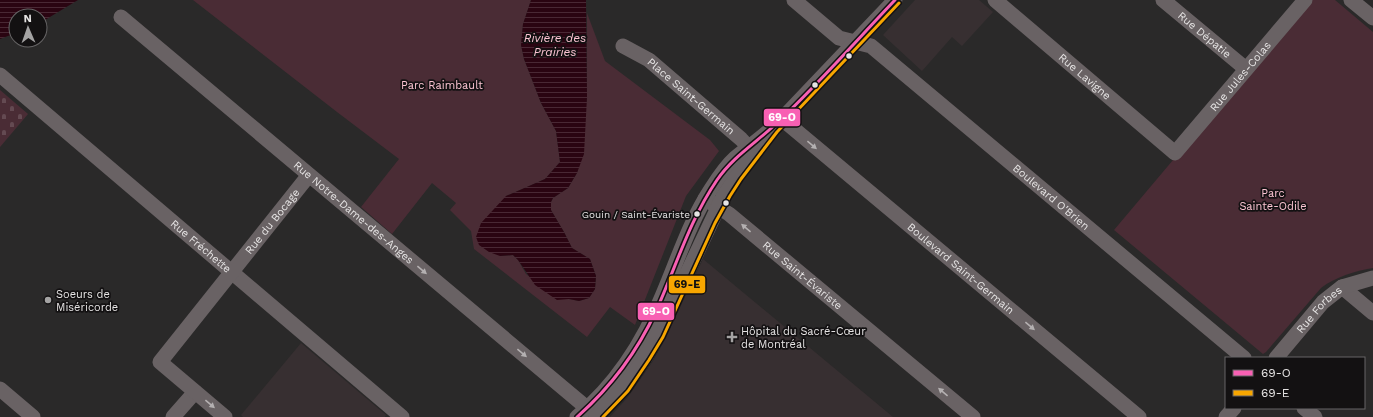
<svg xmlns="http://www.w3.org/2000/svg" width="1373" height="417" font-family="'Work Sans',sans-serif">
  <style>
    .built { fill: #372f31 }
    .green { fill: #4a2c35 }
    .cemetery { fill: url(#cemetery-stones) }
    .water { fill: url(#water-rules) }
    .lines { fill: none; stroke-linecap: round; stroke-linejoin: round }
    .minor { stroke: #696264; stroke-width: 15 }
    .bus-1-casing { stroke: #131112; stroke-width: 6 }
    .bus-2-casing { stroke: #131112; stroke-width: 6 }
    .bus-1 { stroke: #f860b3; stroke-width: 3 }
    .bus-2 { stroke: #f7a600; stroke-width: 3 }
    .oneway { fill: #b4b0b1 }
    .bus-dot { fill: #e6e4e4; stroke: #131112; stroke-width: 1.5 }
    .poi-dot { fill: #a4a3a3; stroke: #131112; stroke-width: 1.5 }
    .labels { text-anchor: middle; stroke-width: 3.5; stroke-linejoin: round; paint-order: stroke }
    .bus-label { font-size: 10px; fill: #e6e4e4; stroke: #131112; text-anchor: end }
    .street-label { font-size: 11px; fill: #e6e4e4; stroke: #131112 }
    .park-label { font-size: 11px; fill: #fbc4d2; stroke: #131112 }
    .poi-label { font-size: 11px; fill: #e6e4e4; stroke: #131112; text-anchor: start }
    .water-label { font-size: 12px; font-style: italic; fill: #fbc3d2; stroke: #131112 }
    .line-badge { stroke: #131112; stroke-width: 1.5 }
    .badge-label { font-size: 11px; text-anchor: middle; font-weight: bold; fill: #fff }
    .pale-badge-label { font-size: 11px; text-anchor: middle; font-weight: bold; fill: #111 }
  </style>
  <defs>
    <pattern id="cemetery-stones" width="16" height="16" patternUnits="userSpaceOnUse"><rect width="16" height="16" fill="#4a2c35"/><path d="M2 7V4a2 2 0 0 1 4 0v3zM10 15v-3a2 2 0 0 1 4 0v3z" fill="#644a52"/></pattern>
    <pattern id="water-rules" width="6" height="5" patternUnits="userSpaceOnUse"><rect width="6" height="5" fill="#2a0411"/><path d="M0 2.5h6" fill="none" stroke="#492834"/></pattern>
  </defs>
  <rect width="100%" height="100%" fill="#2a2929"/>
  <g class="built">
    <path d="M915,0h64l14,12 -31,34 -10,-9 -30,34 -39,-36z"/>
    <path d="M703,259l166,138 24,20h-283l18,-20 25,-36 9,-16z"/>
    <path d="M301,343l85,72 -1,2h-142l-2,-2z"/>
  </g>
  <g class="green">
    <path d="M193,0h338l-8,24 -2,21 3,14 17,44 15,28 4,31 -15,17 -39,17 -6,60 13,-1 5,5 8,14 31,25h12l10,2 10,-3 6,-9 1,-13 -6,-17 -18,-11 -8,-16 -13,-22v-8l2,-4 15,-10 9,-15 10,-76v-84l18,48 105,79 9,11 -33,45 -51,129 -25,-18 -23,30 -113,-88 -3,-18 -21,-21 6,-7 -24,-20 -40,51 -31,-27 38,-48 -62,-47z"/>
    <path d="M1312,0h23l38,32v236c-18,3 -38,9 -52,20l-55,64 -3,2 -149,-124 59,-70v-4z"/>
  </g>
  <path class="cemetery" d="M0,90l28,24 -28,33z"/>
  <g class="water">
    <path d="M0,0h78l-38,23v-7h-24v17l-16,6z"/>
    <path d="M531,0h55l1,97 -3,57 -7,19 -9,15 -15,10 -2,4v8l13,22 8,16 18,11 6,17 -1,13 -6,9 -10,3 -10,-2 -12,1 -22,-15 -17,-25 -5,-5 -13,1 -11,-4 -10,-7 -3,-8 5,-14 25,-27 39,-17 15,-17 -4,-31 -15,-28 -17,-44 -3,-14 2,-21z"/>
  </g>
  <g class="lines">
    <g class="minor">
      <path id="s1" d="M794,0l45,38 32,8 373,312"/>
      <path id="s2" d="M995,0l180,153 130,-153"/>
      <path id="s3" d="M1163,0l83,69"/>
      <path d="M1351,0l22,18"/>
      <path id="s4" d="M121,17l466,391"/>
      <path id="s5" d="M623,46l26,14 92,79 13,14"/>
      <path id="s6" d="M0,75l402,342"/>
      <path id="s7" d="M782,119l357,298"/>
      <path id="s8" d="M705,199l24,15 244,203"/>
      <path d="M1342,287l31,26"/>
      <path id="s9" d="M1276,358l47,-56 19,-15 31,-9"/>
      <path d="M0,389l33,28"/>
      <path d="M1304,408l11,9"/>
      <path d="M173,417l22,-25"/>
      <path id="s10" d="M225,417l-65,-55 149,-187"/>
      <path d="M577,417c40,-33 67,-76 86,-123 15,-35 27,-73 48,-105 7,-11 15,-23 24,-31 16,-13 33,-25 47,-39l113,-119"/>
      <path d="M596,417l28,-29 21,-30 13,-23 65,-138 14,-21 22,-29"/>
      <path d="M1226,417l8,-9"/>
    </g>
    <g class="bus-1-casing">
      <path id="bus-1" d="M577,417c34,-30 60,-65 79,-106 20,-44 33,-90 61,-131 17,-25 42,-39 63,-60 40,-38 77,-80 115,-120"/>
    </g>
    <g class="bus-2-casing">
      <path id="bus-2" d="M603,417l25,-26 21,-31 14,-23 52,-114 15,-27 11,-17 36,-47 122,-129"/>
    </g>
    <use href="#bus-1" class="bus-1"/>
    <use href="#bus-2" class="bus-2"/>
  </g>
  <defs><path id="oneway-solid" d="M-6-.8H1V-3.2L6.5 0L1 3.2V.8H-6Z"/></defs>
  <g class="oneway">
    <use href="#oneway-solid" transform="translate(812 145) rotate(40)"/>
    <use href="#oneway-solid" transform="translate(746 228) rotate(-140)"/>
    <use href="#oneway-solid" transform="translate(422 270) rotate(40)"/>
    <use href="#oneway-solid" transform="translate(1030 326) rotate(40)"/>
    <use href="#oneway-solid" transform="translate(522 353) rotate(40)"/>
    <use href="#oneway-solid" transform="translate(943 392) rotate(-140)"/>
    <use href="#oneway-solid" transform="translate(210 404) rotate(40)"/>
  </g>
  <g class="bus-dot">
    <circle cx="849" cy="56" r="3.5"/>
    <circle cx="815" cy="85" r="3.5"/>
    <circle cx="726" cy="203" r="3.5"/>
    <circle cx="697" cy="214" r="3.5"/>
  </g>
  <g class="poi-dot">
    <circle cx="48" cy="300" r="4"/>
    <path d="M730 331h4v4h4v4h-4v4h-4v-4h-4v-4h4z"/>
  </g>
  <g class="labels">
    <g class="bus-label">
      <text x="690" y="218">Gouin / Saint-Évariste</text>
    </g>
    <g class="street-label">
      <text dy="4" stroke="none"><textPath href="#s3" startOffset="54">Rue Dépatie</textPath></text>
      <text dy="4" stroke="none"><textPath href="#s2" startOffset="118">Rue Lavigne</textPath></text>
      <text dy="4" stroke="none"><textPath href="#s2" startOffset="337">Rue Jules-Colas</textPath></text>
      <text dy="4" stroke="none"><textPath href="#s5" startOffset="85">Place Saint-Germain</textPath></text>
      <text dy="4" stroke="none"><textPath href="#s1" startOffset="327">Boulevard O'Brien</textPath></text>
      <text dy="4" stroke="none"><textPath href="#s4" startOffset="304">Rue Notre-Dame-des-Anges</textPath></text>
      <text dy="4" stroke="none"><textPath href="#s10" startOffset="265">Rue du Bocage</textPath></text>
      <text dy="4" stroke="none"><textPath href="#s6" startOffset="264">Rue Fréchette</textPath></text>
      <text dy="4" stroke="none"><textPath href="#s7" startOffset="233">Boulevard Saint-Germain</textPath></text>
      <text dy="4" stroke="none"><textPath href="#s8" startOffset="124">Rue Saint-Évariste</textPath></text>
      <text dy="4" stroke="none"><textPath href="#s9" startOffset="65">Rue Forbes</textPath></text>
    </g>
    <g class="park-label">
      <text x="442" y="89">Parc Raimbault</text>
      <text x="1273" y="197">Parc<tspan x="1273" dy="13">Sainte-Odile</tspan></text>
    </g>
    <g class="poi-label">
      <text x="56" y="298">Soeurs de<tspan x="56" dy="13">Miséricorde</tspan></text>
      <text x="741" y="335">Hôpital du Sacré-Cœur<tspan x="741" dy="13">de Montréal</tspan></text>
    </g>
    <g class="water-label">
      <text x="555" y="42">Rivière des<tspan x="555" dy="14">Prairies</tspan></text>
    </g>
  </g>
  <g class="line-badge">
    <rect x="763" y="108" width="38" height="19" rx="4" fill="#f860b3"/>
    <rect x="668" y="275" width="38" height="19" rx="4" fill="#f7a600"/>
    <rect x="637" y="302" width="38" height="19" rx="4" fill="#f860b3"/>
  </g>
  <g class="badge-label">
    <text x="782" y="121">69-O</text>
    <text x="656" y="315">69-O</text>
  </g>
  <g class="pale-badge-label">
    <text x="687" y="288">69-E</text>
  </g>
  <rect x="1225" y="357" width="140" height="52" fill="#131112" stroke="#676566"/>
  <rect x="1233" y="370" width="20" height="6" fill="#f860b3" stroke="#676566"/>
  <text x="1261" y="377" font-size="12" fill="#e6e4e4">69-O</text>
  <rect x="1233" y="390" width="20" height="6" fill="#f7a600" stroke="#676566"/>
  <text x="1261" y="397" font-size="12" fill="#e6e4e4">69-E</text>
  <g transform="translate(28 28) rotate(358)"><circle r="19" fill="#131112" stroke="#676566"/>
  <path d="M0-3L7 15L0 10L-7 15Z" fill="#a4a3a3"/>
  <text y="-6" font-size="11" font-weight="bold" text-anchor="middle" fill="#e6e4e4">N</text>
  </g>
</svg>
